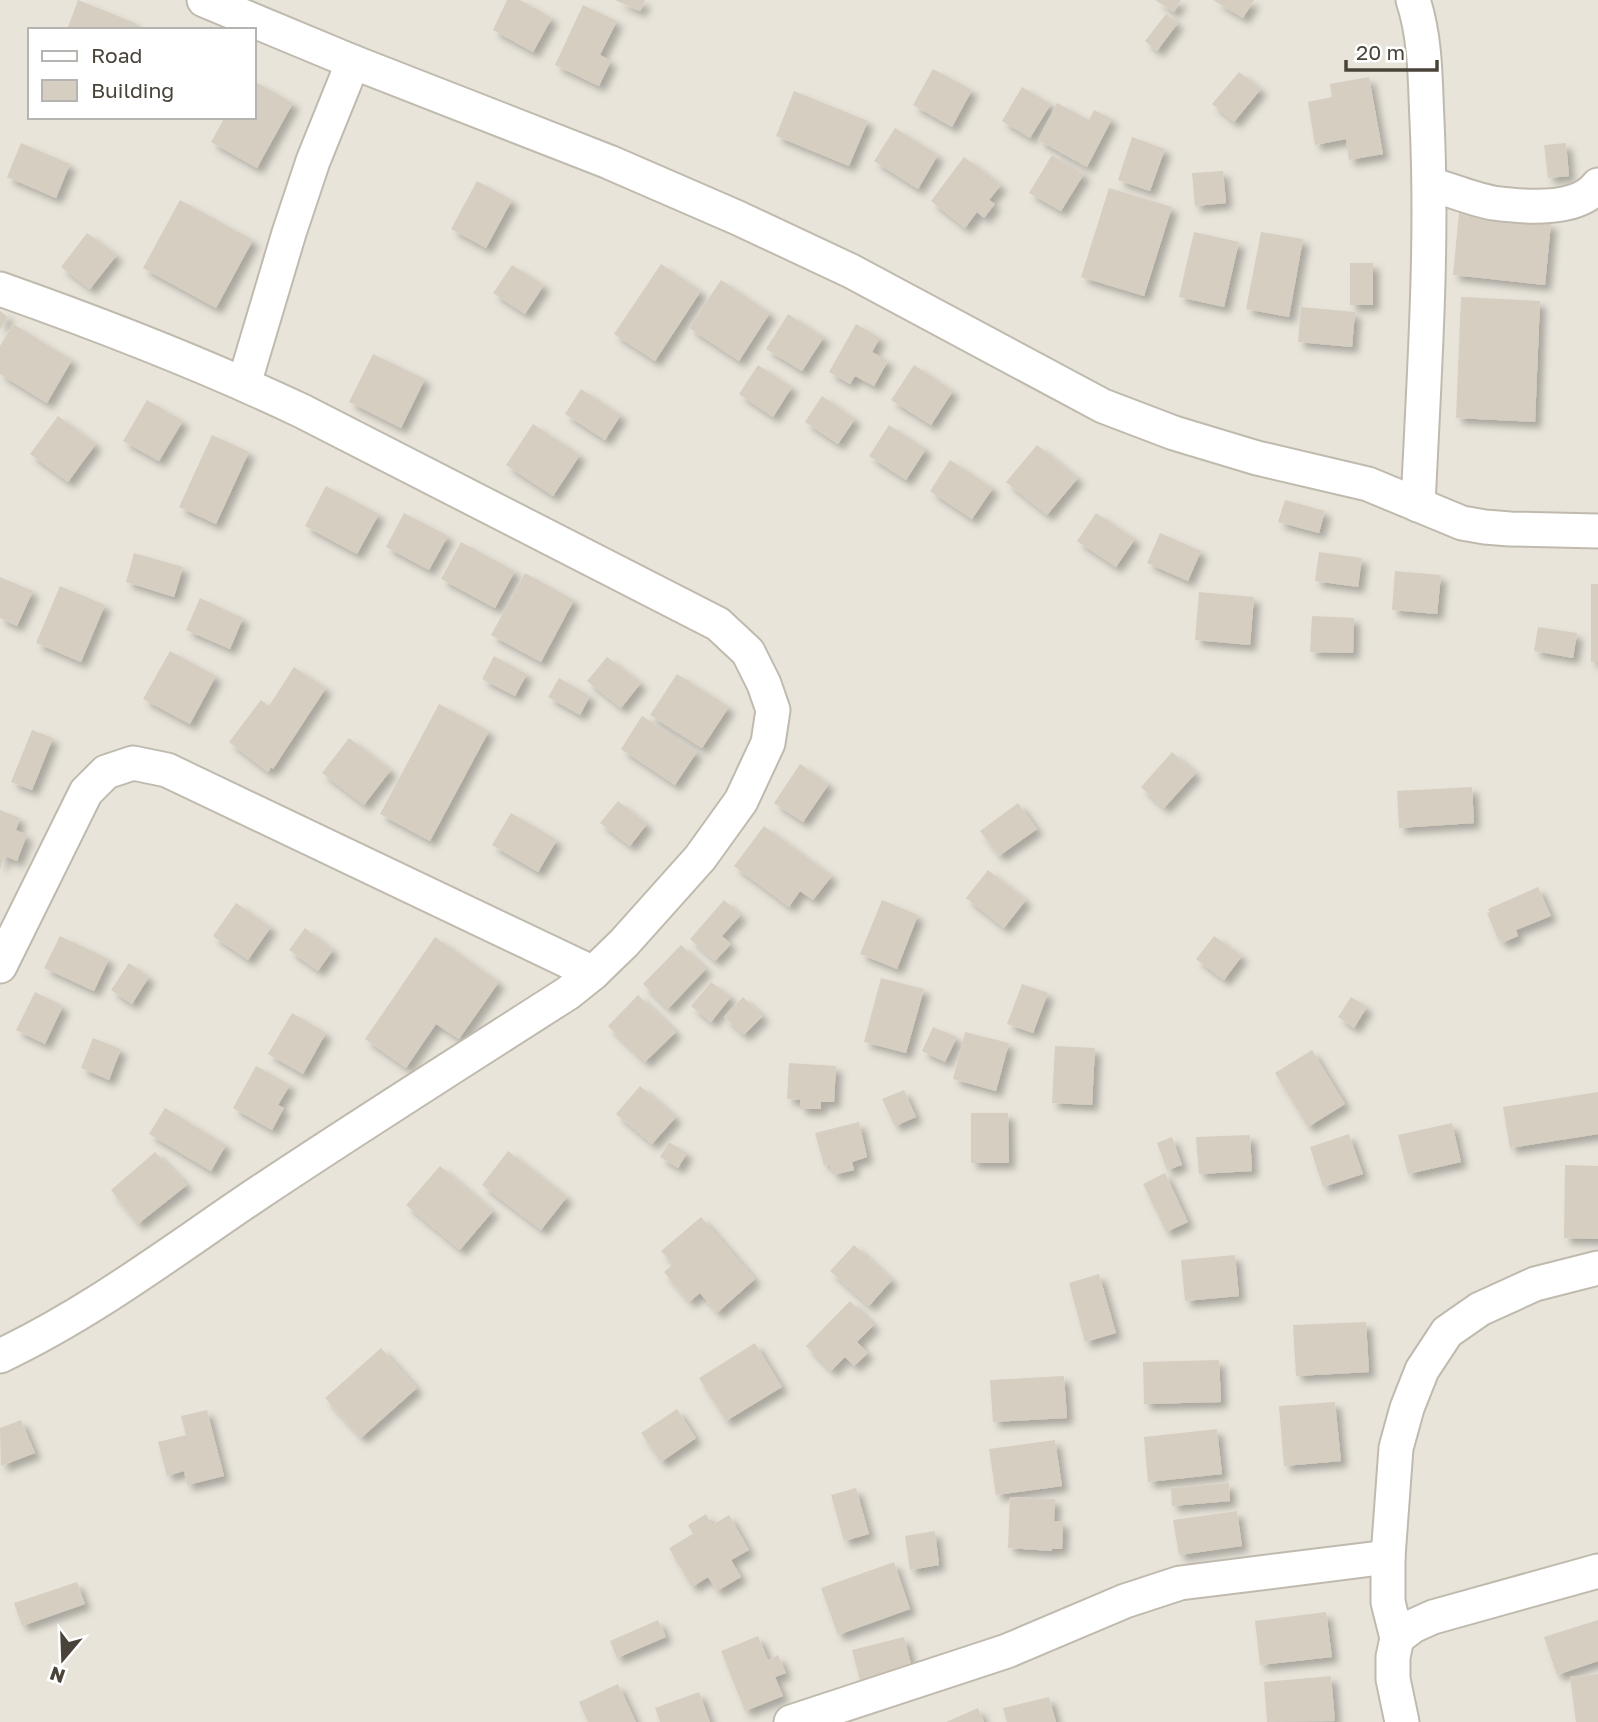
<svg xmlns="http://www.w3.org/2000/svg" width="1598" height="1722" font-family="'Golos Text',sans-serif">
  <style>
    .residential { fill: #e8e4da; fill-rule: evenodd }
    .building { fill: #d6cec1; filter: url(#shadow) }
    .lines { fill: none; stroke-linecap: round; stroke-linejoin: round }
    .minor-casing { stroke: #c0baae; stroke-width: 37 }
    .minor { stroke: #fff; stroke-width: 33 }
  </style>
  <defs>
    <filter id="shadow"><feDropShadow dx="6" dy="6" stdDeviation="3.5" flood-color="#0004"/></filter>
  </defs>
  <rect width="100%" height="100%" fill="#f5f2eb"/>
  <path class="residential" d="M0,0h1598v1722h-1598zM30,30h224v87h-224z"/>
  <g class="building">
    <path d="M78,0l57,23 -2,7h-66z"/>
    <path d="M507,0h13l32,18 -19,34 -40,-22z"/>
    <path d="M615,0h30l-5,11z"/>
    <path d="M1155,0h26l-7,12z"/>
    <path d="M1213,0h41l-11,18z"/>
    <path d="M583,5l34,16 -17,34 11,6 -12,25 -44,-21z"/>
    <path d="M1166,14l12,9 -21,28 -12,-10z"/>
    <path d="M933,69l39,21 -20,37 -39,-22z"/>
    <path d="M1239,72l22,17 -27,33 -22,-18z"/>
    <path d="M1369,77l14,77 -34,6 -3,-21 -31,6 -7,-43 24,-5 -2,-13z"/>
    <path d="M254,81l39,22 -36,65 -46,-26 14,-25h29z"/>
    <path d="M1022,87l29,17 -21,34 -28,-17z"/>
    <path d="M794,91l74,30 -19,45 -73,-30z"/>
    <path d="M1057,103l32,17 5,-10 18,9 -25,48 -49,-27z"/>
    <path d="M895,128l43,27 -20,34 -44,-28z"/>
    <path d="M1132,137l33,12 -15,42 -32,-11z"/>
    <path d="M21,143l49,21 -14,34 -49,-21z"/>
    <path d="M1566,143l3,33 -21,2 -4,-33z"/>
    <path d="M1052,155l32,19 -23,37 -32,-18z"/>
    <path d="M964,157l37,28 -12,15 6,4 -11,14 -7,-6 -12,16 -34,-27z"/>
    <path d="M1223,171l3,32 -31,3 -3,-33z"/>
    <path d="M477,181l35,19 -26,48 -35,-19z"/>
    <path d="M1109,188l63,19 -28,89 -63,-19z"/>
    <path d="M180,200l73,40 -37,68 -73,-40z"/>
    <path d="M1459,213l92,10 -6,62 -92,-10z"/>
    <path d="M1194,232l45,10 -15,65 -45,-10z"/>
    <path d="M1261,232l42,7 -14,78 -43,-8z"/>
    <path d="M87,233l30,22 -27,34 -29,-22z"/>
    <rect x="1350" y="263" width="23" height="42"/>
    <path d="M661,264l40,27 -46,70 -41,-27z"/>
    <path d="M512,265l32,20 -19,29 -32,-21z"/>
    <path d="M721,280l49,33 -31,48 -50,-33z"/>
    <path d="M1461,297l79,4 -5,121 -79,-4z"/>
    <path d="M1301,307l54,5 -3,35 -54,-5z"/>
    <path d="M0,311l8,6 -8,13z"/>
    <path d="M788,314l36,23 -22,34 -36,-22z"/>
    <path d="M13,324l59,36 -25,43 -47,-29v-28z"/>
    <path d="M856,324l24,14 -8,14 16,9 -14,25 -19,-10 -5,8 -21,-12z"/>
    <path d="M373,354l52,25 -24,49 -52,-26z"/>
    <path d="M758,365l34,22 -19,30 -34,-23z"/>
    <path d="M914,365l39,26 -22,34 -40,-25z"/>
    <path d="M581,389l40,26 -16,25 -40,-26z"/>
    <path d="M822,396l33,23 -17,25 -33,-22z"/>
    <path d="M147,400l36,21 -24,40 -36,-20z"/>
    <path d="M58,416l38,28 -28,38 -38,-28z"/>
    <path d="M533,424l47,31 -27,41 -47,-31z"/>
    <path d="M889,425l37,24 -20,31 -37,-24z"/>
    <path d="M212,435l37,17 -33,72 -37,-17z"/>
    <path d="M1037,445l41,33 -31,37 -41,-33z"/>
    <path d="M950,460l43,28 -21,31 -42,-28z"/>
    <path d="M326,486l53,28 -22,40 -52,-28z"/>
    <path d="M1285,500l40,11 -6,22 -41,-11z"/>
    <path d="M404,513l44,23 -19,34 -43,-23z"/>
    <path d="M1096,513l39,26 -19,28 -39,-26z"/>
    <path d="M1160,533l41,18 -13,30 -41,-18z"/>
    <path d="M461,542l54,29 -20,37 -54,-29z"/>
    <path d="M1319,552l43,6 -4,29 -43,-6z"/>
    <path d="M134,553l49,14 -9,30 -48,-15z"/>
    <path d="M1395,571l46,4 -4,39 -45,-4z"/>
    <path d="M525,573l49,27 -33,62 -50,-27z"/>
    <path d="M0,577l33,14 -16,35 -17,-8z"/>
    <rect x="1591" y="584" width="7" height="78"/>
    <path d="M60,586l45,19 -24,57 -45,-19z"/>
    <path d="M1199,592l55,5 -4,48 -55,-5z"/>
    <path d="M200,598l43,20 -13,31 -44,-19z"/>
    <path d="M1312,616l42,2 -1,35 -43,-1z"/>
    <path d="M1538,627l39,6 -4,25 -39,-7z"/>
    <path d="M170,651l46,25 -26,48 -47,-25z"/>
    <path d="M494,656l33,18 -12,22 -33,-17z"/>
    <path d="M607,657l34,26 -20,25 -34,-27z"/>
    <path d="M294,667l32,21 -53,81 -2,-2 -3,5 -39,-30 32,-42 8,6z"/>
    <path d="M677,674l52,33 -27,41 -52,-33z"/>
    <path d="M559,678l31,18 -10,19 -32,-18z"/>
    <path d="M439,704l50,27 -59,110 -50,-27z"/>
    <path d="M642,716l55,36 -22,33 -54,-36z"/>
    <path d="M32,730l21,8 -21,52 -21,-8z"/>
    <path d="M349,738l42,32 -27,35 -42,-32z"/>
    <path d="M1172,752l24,21 -32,35 -23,-21z"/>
    <path d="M800,764l29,20 -26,38 -29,-19z"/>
    <path d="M1472,787l2,36 -75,5 -2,-37z"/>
    <path d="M618,801l29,23 -17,22 -30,-23z"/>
    <path d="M1018,803l19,26 -38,27 -19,-25z"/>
    <path d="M0,810l20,8 -4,12 11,5 -10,26 -12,-5 -5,13z"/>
    <path d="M511,813l46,27 -19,32 -46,-27z"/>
    <path d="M764,826l68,50 -19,24 -13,-9 -11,16 -55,-41z"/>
    <path d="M988,870l38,30 -22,28 -38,-30z"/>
    <path d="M1538,887l13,29 -35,14 2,6 -16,7 -2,-5 -2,1 -11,-26 3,-1 -2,-3z"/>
    <path d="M724,900l17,15 -19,21 9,8 -16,17 -25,-22z"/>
    <path d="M882,900l36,15 -21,54 -37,-15z"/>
    <path d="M236,903l35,24 -23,33 -35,-24z"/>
    <path d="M305,928l28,22 -15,21 -29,-21z"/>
    <path d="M60,936l49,23 -15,32 -50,-23z"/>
    <path d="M1214,936l28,20 -18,24 -28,-21z"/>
    <path d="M435,937l64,45 -40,57 -23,-15 -30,44 -41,-29z"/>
    <path d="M681,945l25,24 -38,40 -25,-25z"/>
    <path d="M129,963l20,14 -17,27 -21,-14z"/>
    <path d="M881,978l43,11 -18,64 -42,-11z"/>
    <path d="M711,982l20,15 -20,25 -20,-16z"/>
    <path d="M1022,984l26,9 -15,40 -26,-9z"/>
    <path d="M35,992l28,14 -18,38 -29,-14z"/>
    <path d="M638,995l38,37 -31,30 -37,-36z"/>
    <path d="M743,997l20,19 -19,19 -20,-18z"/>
    <path d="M1351,997l16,10 -13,21 -16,-11z"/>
    <path d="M292,1013l34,20 -23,41 -35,-20z"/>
    <path d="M933,1027l24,10 -12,25 -23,-11z"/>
    <path d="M965,1032l44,11 -13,48 -43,-12z"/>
    <path d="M93,1038l28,11 -12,31 -28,-12z"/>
    <path d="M1055,1046l40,2 -3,57 -40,-2z"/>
    <path d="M1312,1050l33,54 -37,23 -33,-54z"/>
    <path d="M789,1063l47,3 -2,36h-13v7h-21v-9l-13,-1z"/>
    <path d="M256,1066l34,19 -12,20 6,3 -12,22 -39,-22z"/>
    <path d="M640,1086l36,31 -24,27 -36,-30z"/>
    <path d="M904,1090l12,27 -21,9 -13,-27z"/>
    <path d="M1598,1092v42l-88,14 -7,-41z"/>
    <path d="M165,1108l61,37 -15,26 -62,-37z"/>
    <path d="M971,1113h37l1,50h-38z"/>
    <path d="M859,1122l8,35 -15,5 2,8 -21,5 -3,-11 -6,1 -9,-32z"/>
    <path d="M1452,1123l9,39 -53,12 -10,-39z"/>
    <path d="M1349,1134l14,40 -40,13 -13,-40z"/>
    <path d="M1250,1135l2,36 -53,3 -3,-37z"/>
    <path d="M1172,1137l10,28 -15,5 -10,-27z"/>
    <path d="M669,1142l18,11 -9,15 -18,-11z"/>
    <path d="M508,1151l59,46 -26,33 -59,-45z"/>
    <path d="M155,1152l32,33 -49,39 -27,-34z"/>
    <path d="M1565,1165l33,1v73l-34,-1z"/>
    <path d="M440,1166l53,45 -33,39 -54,-45z"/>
    <path d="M1165,1173l23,49 -22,10 -23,-48z"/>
    <path d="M701,1217l54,62 -38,34 -17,-20 -11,9 -25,-30 9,-8 -12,-13z"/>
    <path d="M854,1245l38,35 -23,26 -39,-35z"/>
    <path d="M1235,1255l4,41 -54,5 -4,-41z"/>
    <path d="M1099,1274l17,59 -31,9 -16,-59z"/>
    <path d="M850,1301l24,24 -17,17 11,11 -14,13 -9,-9 -14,14 -25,-25z"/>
    <path d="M1366,1322l3,50 -73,4 -3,-51z"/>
    <path d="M755,1343l27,44 -56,34 -27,-43z"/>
    <path d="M381,1348l36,40 -56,50 -36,-40z"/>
    <path d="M1219,1360l2,42 -77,2 -1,-42z"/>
    <path d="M1064,1376l3,42 -74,4 -3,-42z"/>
    <path d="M1335,1402l6,59 -57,5 -5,-60z"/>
    <path d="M677,1409l19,29 -35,24 -20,-29z"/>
    <path d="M207,1410l17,66 -37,9 -3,-14 -17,5 -9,-34 28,-7 -5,-19z"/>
    <path d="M21,1420l14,33 -34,13 -1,-38z"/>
    <path d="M1217,1429l5,45 -74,8 -4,-45z"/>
    <path d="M1055,1440l7,46 -66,9 -7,-46z"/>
    <path d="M1229,1483l1,18 -58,5 -1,-18z"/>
    <path d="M856,1488l13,46 -25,7 -13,-46z"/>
    <path d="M1010,1497l45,2 -1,22 9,1 -1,27h-10v2l-44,-3z"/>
    <path d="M1237,1511l5,35 -63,9 -6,-35z"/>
    <path d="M706,1514l6,11 17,-10 20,35 -18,10 10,17 -24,14 -9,-14 -16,10 -23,-39 24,-14 -5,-9z"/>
    <path d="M935,1531l4,34 -29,5 -5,-34z"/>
    <path d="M894,1562l16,47 -72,26 -17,-47z"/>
    <path d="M77,1582l8,22 -63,22 -8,-23z"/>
    <path d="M1326,1612l6,45 -72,8 -5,-44z"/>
    <path d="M658,1620l8,17 -49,21 -7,-17z"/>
    <path d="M1598,1620v41l-41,14 -13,-38z"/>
    <path d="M758,1636l10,24 10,-5 8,18 -11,4 8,19 -38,15 -24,-60z"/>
    <path d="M904,1637l11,42 -52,13 -11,-42z"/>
    <path d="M1598,1674v48h-22l-6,-45z"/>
    <path d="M1331,1676l4,45 -68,1 -3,-40z"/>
    <path d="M618,1684l18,38h-48l-9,-20z"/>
    <path d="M699,1692l11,30h-50l-5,-14z"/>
    <path d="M1049,1697l7,25h-49l-4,-14z"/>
    <path d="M978,1708l6,14h-38z"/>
  </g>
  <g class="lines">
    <g class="minor-casing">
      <g id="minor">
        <path d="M204,0l149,62 256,100 129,56 113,53 252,135 71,27 83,25 111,26 94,39 23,4 25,2 88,2"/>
        <path d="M1413,0c13,39 12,81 14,121 6,128 -3,256 -9,384"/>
        <path d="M1430,184c21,6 42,15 63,19 30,4 85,9 105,-18"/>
        <path d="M0,289c102,36 203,75 302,122l416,213 30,28 16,32 9,26 -5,33 -27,58 -41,57 -76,85 -31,30 -25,20c-103,66 -206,131 -308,199 -85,57 -167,120 -260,164"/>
        <path d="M244,384l45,-151 24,-72 40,-99"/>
        <path d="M0,966l86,-174 20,-20 27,-9 34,7 426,203"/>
        <path d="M1397,1638l16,-12 20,-9 165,-46"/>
        <path d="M791,1722l216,-71 118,-50 55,-18 208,-26"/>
        <path d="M1402,1722l-9,-43v-22l4,-19 -9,-36v-45l8,-109 11,-40 15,-38 25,-38 33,-23 55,-25 63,-16"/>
      </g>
    </g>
    <use href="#minor" class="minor"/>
  </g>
  <rect x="28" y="28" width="228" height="91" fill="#ffffff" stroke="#b6b4b0" stroke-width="2"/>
  <rect x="42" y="51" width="35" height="10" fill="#ffffff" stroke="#b6b4b0" stroke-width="2"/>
  <text x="91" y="63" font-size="21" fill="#494339">Road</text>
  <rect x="42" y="80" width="35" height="21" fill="#d6cec1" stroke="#b6b4b0" stroke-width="2"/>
  <text x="91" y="98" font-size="21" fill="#494339">Building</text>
  <g transform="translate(63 1659) rotate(199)" stroke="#ffffff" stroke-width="5" paint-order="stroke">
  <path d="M0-5L12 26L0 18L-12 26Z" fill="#494339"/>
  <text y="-10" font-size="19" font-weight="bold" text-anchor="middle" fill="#494339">N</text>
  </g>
  <path d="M1346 60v10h91v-10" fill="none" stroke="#494339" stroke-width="3.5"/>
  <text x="1356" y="60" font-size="21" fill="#494339" stroke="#ffffff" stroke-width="5" paint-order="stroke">20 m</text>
</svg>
